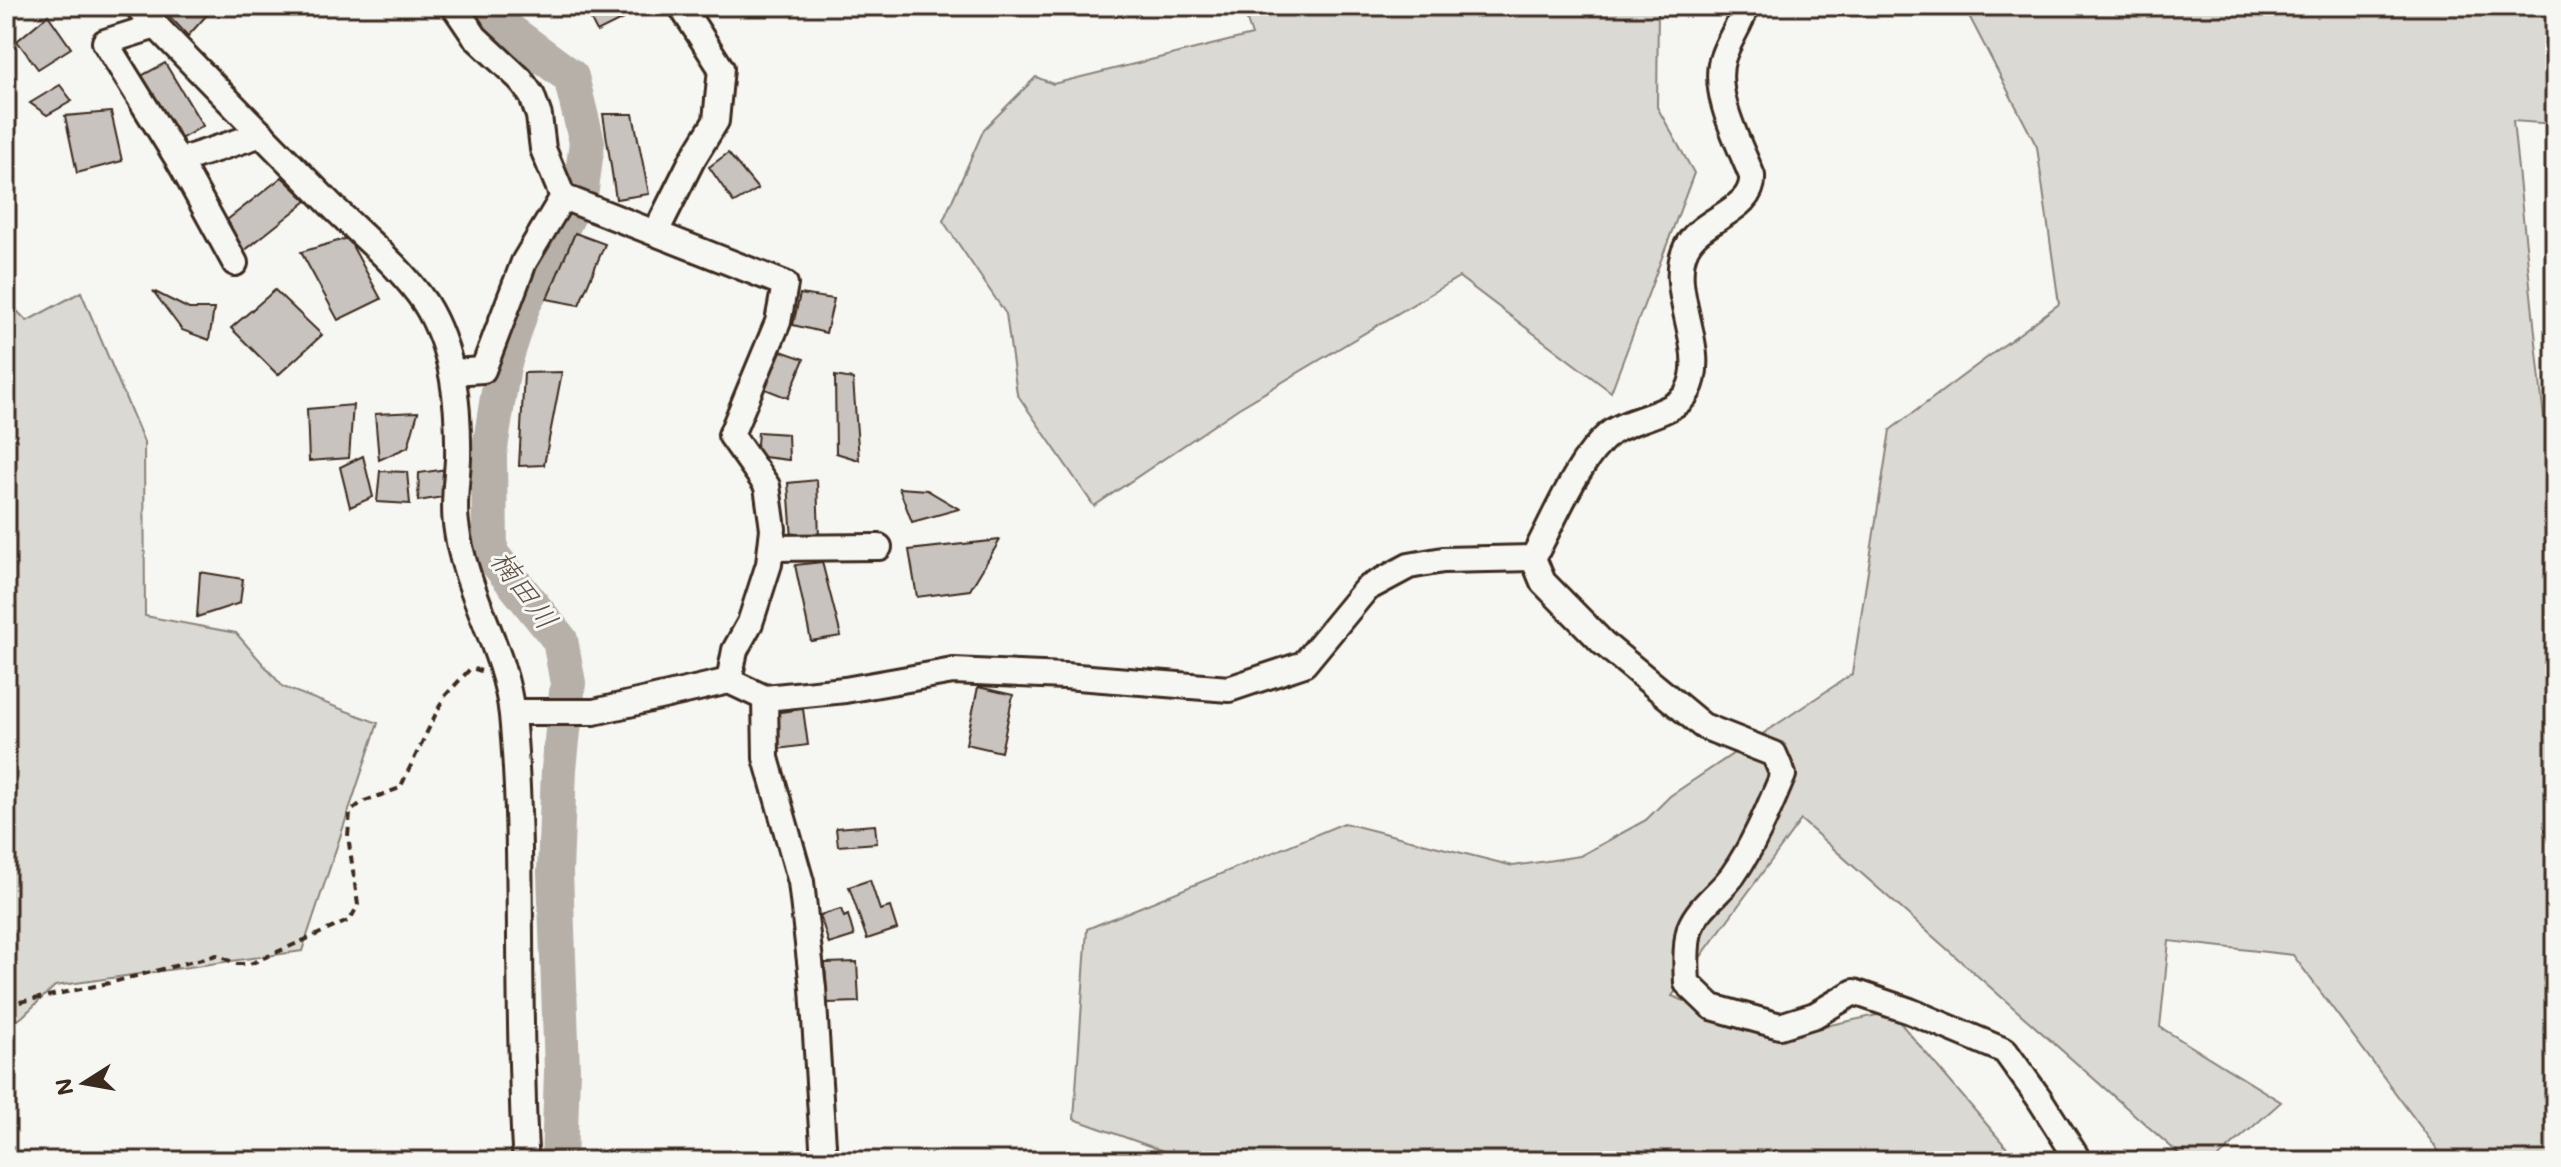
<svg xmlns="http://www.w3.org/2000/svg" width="2561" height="1167" font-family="Mali,'Klee One',sans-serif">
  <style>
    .green { fill: #dad9d3; stroke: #8a8278; stroke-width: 2 }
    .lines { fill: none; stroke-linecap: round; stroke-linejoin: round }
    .river { stroke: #b6b0a9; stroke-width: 36 }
    .building { fill: #c8c3be; stroke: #3b2a1e; stroke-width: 2 }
    .minor-casing { stroke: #3b2a1e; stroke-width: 30 }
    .path { stroke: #3b2a1e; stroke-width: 4; stroke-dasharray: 8 6; stroke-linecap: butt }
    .minor { stroke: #f6f6f2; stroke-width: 24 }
    .labels { text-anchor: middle; stroke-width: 6; stroke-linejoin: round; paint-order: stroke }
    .water-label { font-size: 30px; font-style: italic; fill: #605248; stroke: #f6f6f2 }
  </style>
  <rect width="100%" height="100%" fill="#f6f6f2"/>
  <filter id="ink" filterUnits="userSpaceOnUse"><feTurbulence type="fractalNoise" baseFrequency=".0125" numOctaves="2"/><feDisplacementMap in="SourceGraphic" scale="16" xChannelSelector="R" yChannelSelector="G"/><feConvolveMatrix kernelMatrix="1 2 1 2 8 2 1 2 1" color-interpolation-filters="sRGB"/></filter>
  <g filter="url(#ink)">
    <g class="green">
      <path d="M1242,6h416l-1,101 37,66 -83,219 -152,-115 -220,131 -145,98 -77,-112 -11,-80 -63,-93 41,-92 52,-52 17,7 199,-49z"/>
      <path d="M1964,6h591v118l-42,-3 31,298h11v742h-109l-153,-206 -124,-14 -9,86 121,75 -67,59h-27l-386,-341 -129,176 102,41 117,-25 127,149h-827l-117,-42 13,-190 257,-106 169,43 67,-10 66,-36 24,-24 182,-122 38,-244 169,-126 -22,-157z"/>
      <path d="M81,292l63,150 1,174 91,17 47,54 95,36 -76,228 -247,35 -33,31 -16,11v-728l21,21z"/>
    </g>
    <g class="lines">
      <path class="river" d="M457,6l52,25 62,46 16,65 -6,47 -59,118 -19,59 -14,88 1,99 70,87 8,43 -9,86 -4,103 7,199 -3,90"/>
    </g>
    <g class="building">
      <path d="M160,6h52l2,1 -26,29z"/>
      <path d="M584,6h47l4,7 -38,19z"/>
      <path d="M48,15l23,33 -33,21 -21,-28z"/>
      <path d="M165,63l38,63 -26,15 -49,-58z"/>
      <path d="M60,85l12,16 -25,14 -17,-12z"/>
      <path d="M111,112l11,49 -45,12 -12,-57z"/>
      <path d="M603,114h30l16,80 -33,5z"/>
      <path d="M728,153l30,36 -24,14 -25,-36z"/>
      <path d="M282,177l25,24 -68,54 -21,-28z"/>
      <path d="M575,233l30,11 -26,61 -32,-6z"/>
      <path d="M348,238l33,61 -43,21 -37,-68z"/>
      <path d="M275,290l47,45 -44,40 -47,-47z"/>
      <path d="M153,291l36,18h25l-5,31 -27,-10z"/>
      <path d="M800,294l34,5 -8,34 -33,-8z"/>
      <path d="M778,350l26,9 -16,39 -23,-9z"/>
      <path d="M562,372l-18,93 -25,1 5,-93z"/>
      <path d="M835,376l18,3 6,81 -23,-7z"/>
      <path d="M353,405l-4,53 -40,3 -2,-52z"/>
      <path d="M418,412l-10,35 -29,13 -4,-46z"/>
      <path d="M758,432l30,2 1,26 -33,-4z"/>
      <path d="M363,456l10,41 -23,10 -10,-40z"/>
      <path d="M447,469l-4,28 -25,4 1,-28z"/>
      <path d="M380,471l27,1 3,32 -33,-2z"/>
      <path d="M817,480l2,58 -27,1 -4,-56z"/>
      <path d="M899,488l28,2 32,19 -47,13z"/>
      <path d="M1000,540l-30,50 -53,7 -8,-47z"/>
      <path d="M822,562l19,74 -30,5 -16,-76z"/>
      <path d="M200,572l43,7 -3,24 -43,14z"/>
      <path d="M978,687l35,8 -12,57 -35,-8z"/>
      <path d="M803,709l5,36 -30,4 -5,-36z"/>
      <path d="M875,825l2,18 -39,3 -2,-18z"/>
      <path d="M870,880l10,30 10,-3 7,22 -30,10 -18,-52z"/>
      <path d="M841,909l3,8 4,-2 6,21 -25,8 -9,-29z"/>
      <path d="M857,962l2,40 -32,1 -2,-40z"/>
    </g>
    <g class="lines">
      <g class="minor-casing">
        <g id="minor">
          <path d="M137,6c64,67 129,133 194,199 32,32 69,61 94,98 29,46 34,104 33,156 -1,21 -5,44 -2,65 8,67 49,124 56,191 11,116 6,233 10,349 1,32 1,65 4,97"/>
          <path d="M454,6l21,31 45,42 12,17 7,20 4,33 20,48 222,87 -7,38 -47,113 36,51 6,43 -4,35 -19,59 -15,27 -6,31"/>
          <path d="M1746,6c-5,18 -17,33 -23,51 -12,35 16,86 29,119 3,35 -52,42 -66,72 -20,42 24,102 2,143 -12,24 -59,27 -79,43 -33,28 -55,86 -76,124l10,24 60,61 100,83 71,28 9,21c-14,33 -29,70 -50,100 -12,17 -35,32 -43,53 -5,16 -4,38 -3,55l25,24 68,19 35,-11 39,-23 56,19 95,40 34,47 40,63"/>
          <path d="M156,26l-51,16 74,119 56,102"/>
          <path d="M179,161l83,-27"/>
          <path d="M656,232l36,-72 24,-39 5,-53 -40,-62"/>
          <path d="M452,372l31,-2 41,-108 39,-65"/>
          <path d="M771,548l108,-1"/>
          <path d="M765,698l1,60 35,124 12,106 11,173"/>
          <path d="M512,712h82l135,-31 36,17 80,-8 108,-19 112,5 164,13 75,-25 62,-75 43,-23 34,-6 90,-2"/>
        </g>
      </g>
      <path class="path" d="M6,1005l103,-22 108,-28 20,9h13l100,-44 8,-15 -10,-69 2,-24 12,-10 38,-14 44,-91 27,-29 10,3"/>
      <use href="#minor" class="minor"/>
    </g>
  </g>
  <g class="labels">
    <g class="water-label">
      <text transform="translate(524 590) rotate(54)" y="10">楠田川</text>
    </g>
  </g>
  <rect width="2561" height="1167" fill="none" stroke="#f6f6f2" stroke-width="32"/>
  <rect x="16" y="16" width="2529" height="1135" fill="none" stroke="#3b2a1e" stroke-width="3" filter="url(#ink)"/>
  <g transform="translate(84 1083) rotate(259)" stroke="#f6f6f2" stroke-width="6" paint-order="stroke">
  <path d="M0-6L14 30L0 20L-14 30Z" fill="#3b2a1e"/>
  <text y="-12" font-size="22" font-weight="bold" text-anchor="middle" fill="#3b2a1e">N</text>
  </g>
</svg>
